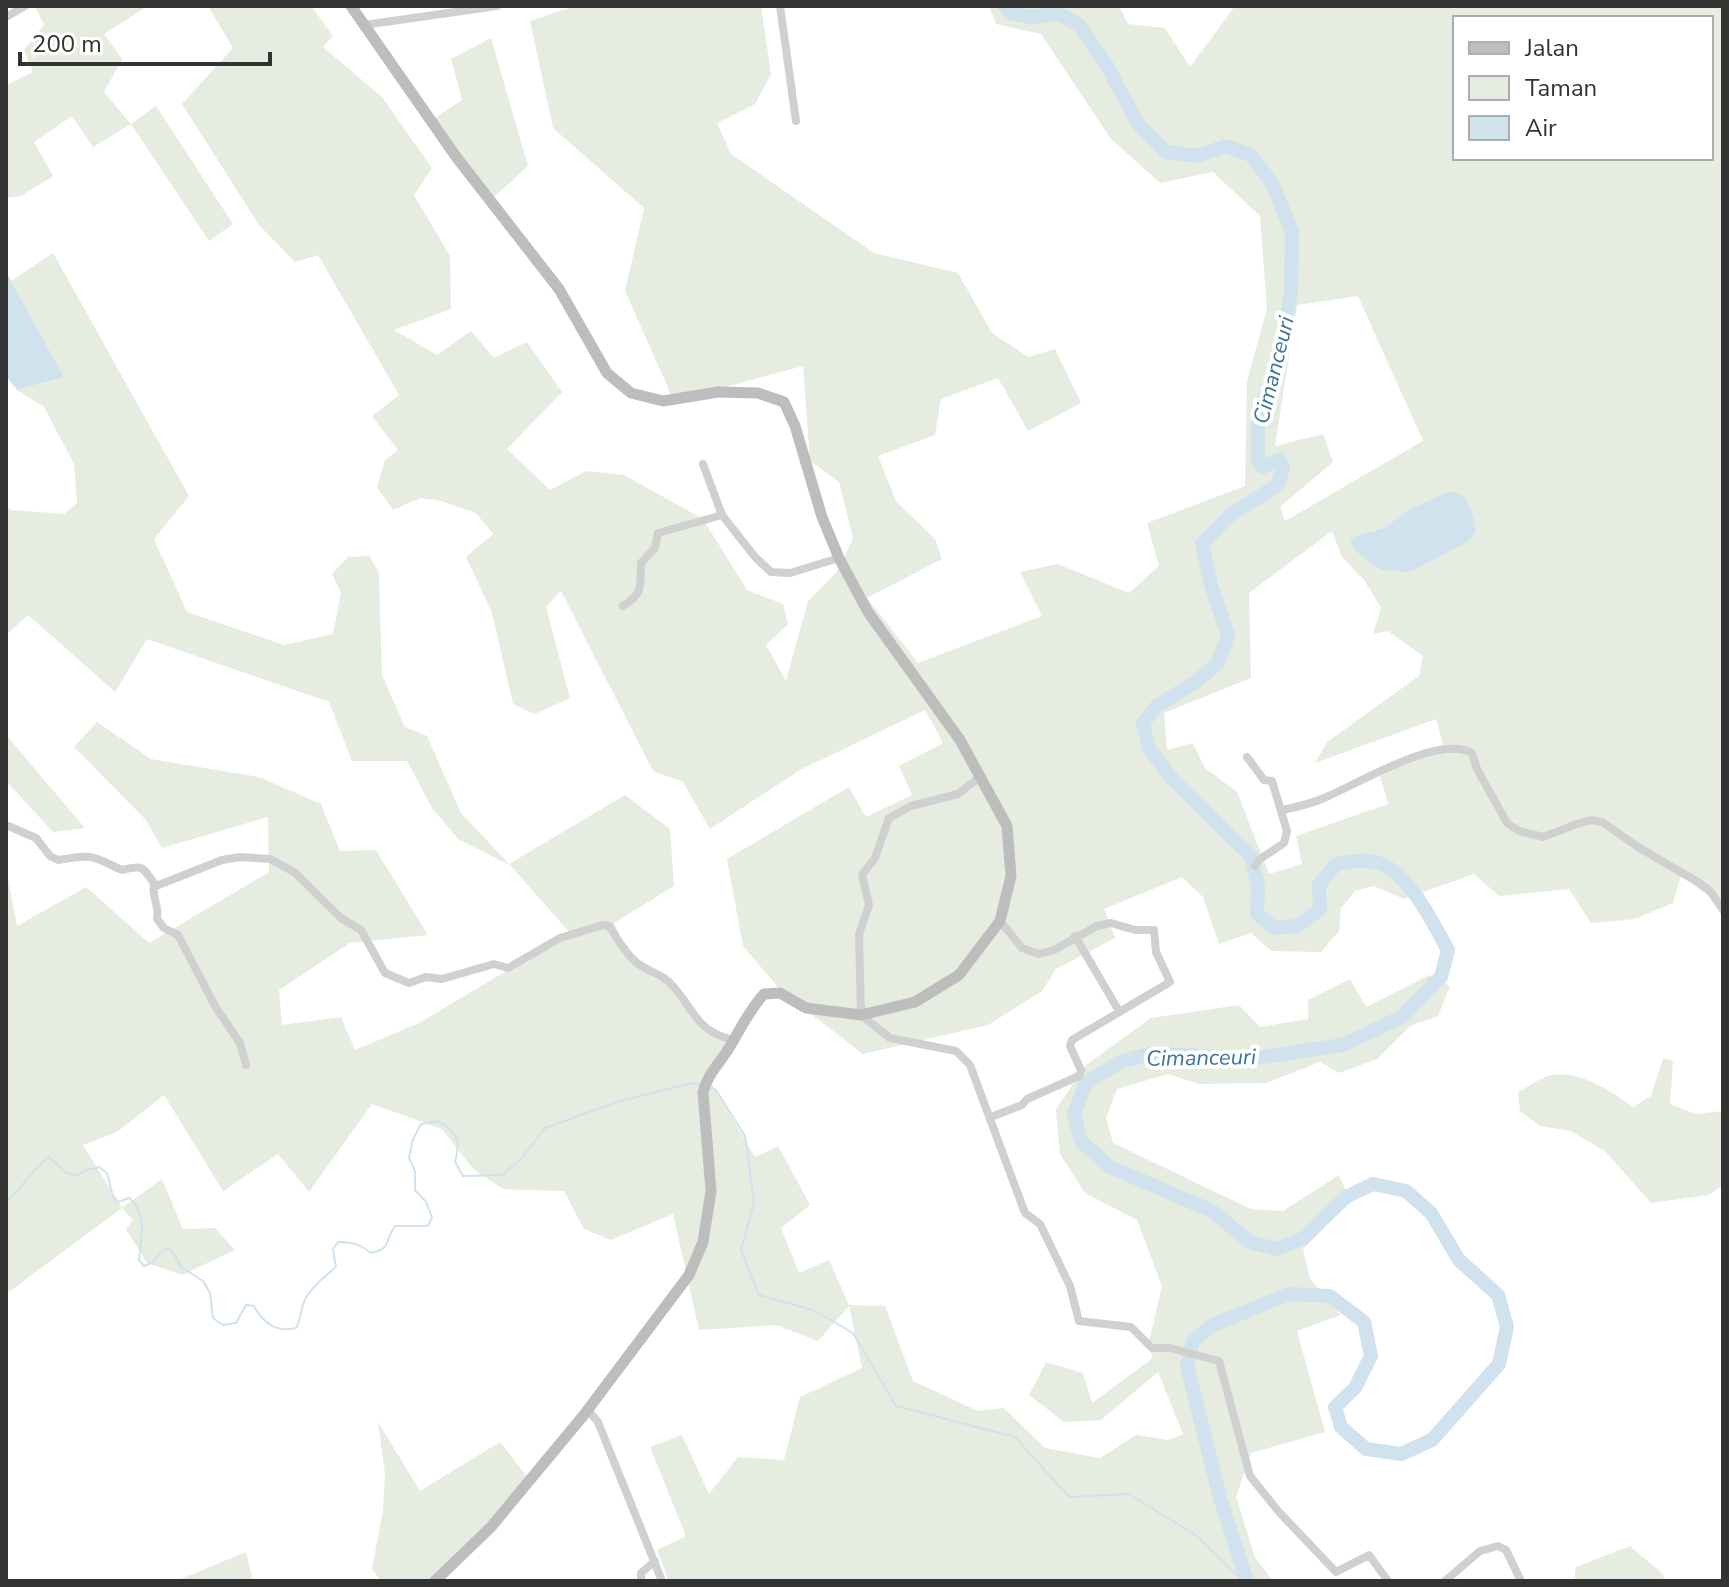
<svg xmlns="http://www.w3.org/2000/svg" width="1729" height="1587" font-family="'Nunito Sans',sans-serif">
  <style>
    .green { fill: #e6ecdf; fill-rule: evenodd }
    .water { fill: #cfe2ee }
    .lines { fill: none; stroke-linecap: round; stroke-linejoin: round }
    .stream { stroke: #cfe2ee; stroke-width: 2 }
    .river { stroke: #cfe2ee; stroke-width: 14 }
    .street { stroke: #d0d0d0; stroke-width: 8 }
    .secondary { stroke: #bdbdbd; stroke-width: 11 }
    .labels { text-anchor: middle; stroke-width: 8; stroke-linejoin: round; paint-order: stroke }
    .water-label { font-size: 22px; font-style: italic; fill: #3f7597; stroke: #fff }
  </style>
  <rect width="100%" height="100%" fill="#fff"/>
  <g class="green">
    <path d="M35,6h113l-44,28 18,25 -18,33 27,32 25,-18 77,118 -24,17 -78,-117 -38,23 -21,-31 -38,26 19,34 -32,20 -15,2v-113l27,-13 -9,-22 20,-25z"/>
    <path d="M208,6h103l22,30 -10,11 59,50 50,71 -18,27 36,61 1,53 -57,21 43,25 34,-24 23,27 33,-16 35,50 -55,57 43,41 36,-19 38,4 79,44 44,71 36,14 5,20 -22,21 20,36 22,-80 29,-29 16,-34 -14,-56 -29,-21 -7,-95 -129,35 -49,-110 19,-83 -91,-80 -23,-107 45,-15h186l10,68 -16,30 -38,19 14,31 143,99 84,20 34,60 36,24 27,-8 26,54 -53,28 -30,-53 -57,21 -6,36 -57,21 18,45 39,38 7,20 -75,39 51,65 124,-47 -22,-44 38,-8 71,29 30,-27 -12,-43 98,-37 2,-105 20,-72 -7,-93 -47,-44 -53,11 -49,-44 -70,-105 -45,-10 -7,-18h130l9,18 37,4 25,39 45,-61h488v900l-42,-30 -8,27 -38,16 -44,4 -22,-34 -70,7 -25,-22 -70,25 -30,-13 -19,5 -14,17 -2,23 -18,21 -50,-1 -20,-18 -32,11 -16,-47 -21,-20 -78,32 11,29 -59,31 -14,22 -54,34 -125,29 -82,-63 -38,-45 -16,-87 122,-72 17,30 46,-22 -13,-29 44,-23 -18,-33 -125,60 -90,59 -27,-47 -30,-11 -92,-180 -15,16 24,91 -35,16 -22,-10 -21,-91 -26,-56 27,-23 -17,-21 -35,-12 -20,-3 -28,12 -16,-23 8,-27 13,-10 -26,-34 27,-21 -81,-140 -23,7 -36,-37 -77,-121 51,-56zM1455,18h256v140h-256zM1358,296l65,145 -138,80 -5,-14 53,-45 -10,-28 -48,12 22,-141zM1407,511l3,61 -52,-37 26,-7zM1332,531l10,26 22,23 17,28 -8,26 15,-3 35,25 -4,20 -92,66 -12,21 121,-44 7,25 -63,32 8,28 -92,32 6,28 -33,10 -32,-82 -32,-24 -12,-25 -26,7 -3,-37 87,-35 -2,-85z"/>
    <path d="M491,38l37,128 -37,34 -58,-81 29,-19 -11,-41z"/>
    <path d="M53,253l136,243 -35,43 33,73 97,33 49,-11 8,-41 -9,-19 16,-17 22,-1 9,18 3,101 23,52 22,9 34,77 48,51 116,-69 45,34 4,57 -60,37 19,40 38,17 38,49 25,9 -25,41 46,78 23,-11 32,59 -29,23 18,45 30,-13 20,45 36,1 28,75 65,30 26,-3 41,40 55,10 36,-23 32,5 15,-6 -25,-62 -57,48 -37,2 -35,-27 17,-33 37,11 9,30 61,-45 -5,-12 14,-60 -25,-66 -52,-27 -25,-39 -4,-45 30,-44 65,-47 88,-13 21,22 48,-8v-19l42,-21 16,28 63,-32 21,11 -12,30 -28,10 -33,33 -38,14 -19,-11 -54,21 -67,1 -31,-10 -51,15 -11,29 7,25 138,66 32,2 56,-36 12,26 -48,48 7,30 31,36 -44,16 28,101 -74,21 -15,44 19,60 18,24h-604l-12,-31 29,-14 -36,-89 32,-12 27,59 29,-37 46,3 16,-63 62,-29 -13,-62 -31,35 -42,-16 -77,5 -26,-116 -62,26 -27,-11 -20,-38 -61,-2 -29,-19 -32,-41 -70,-25 -63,88 -31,-38 -55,37 -59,-96 -47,37 -34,13 39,63 40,-29 21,50 32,-1 20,22 -53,25 -35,-12 -21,-34 7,-9 -11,-12 -116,86v-427l11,59 69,-39 63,56 120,-71 -1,-55 -106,31 -17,-29 -71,-72 23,-25 54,37 108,18 62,27 19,47 36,-1 52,85 -78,8 -71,47 3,35 59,-8 14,33 64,-27 151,-90 -60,-68 -51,-25 -27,-32 -25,-47h-55l-23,-59 -182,-63 -32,53 -87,-77 -22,20v-129l5,4 53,4 13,-11 -3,-39 -30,-57 -27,-17 47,-13 -53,-96z"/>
    <path d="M6,735l79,93 -32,4 -47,-51z"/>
    <path d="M1663,1058l10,3 -3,43 26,10 27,-3v74l-14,10 -58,8 -45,-51 -35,-21 -31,-5 -20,-15 -2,-19c10,-5 23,-15 34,-17 31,-4 58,16 81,32l18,-11z"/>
    <path d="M378,1422l42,69 80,-49 28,36 -92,103h-55l-9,-12 11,-59 2,-36z"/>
    <path d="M1630,1546l33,28 1,7h-90l2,-14z"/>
    <path d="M246,1552l7,29h-77z"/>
  </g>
  <g class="water">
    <path d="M6,271l5,10 53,96 -47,13 -11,-14z"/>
    <path d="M1449,491c21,2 23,22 27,40l-7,10 -59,31 -29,-2 -24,-18 -7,-11 8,-6 26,-7 23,-17z"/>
  </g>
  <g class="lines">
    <g class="stream">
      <path d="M710,1088l6,2 29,46 9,67 -13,47 18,45 54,15 40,23 43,73 119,31 54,60 60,-3 68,42 46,45"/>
      <path d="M6,1202c15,-12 29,-37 43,-45l17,16 10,3 10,-6 13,-3 8,6 6,23 5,6 11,-4c19,14 12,41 10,62l5,6 9,-4 10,-12 8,-1 10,18 22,14 7,12 3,25 10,7 13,-2 10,-18 8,1c9,17 22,27 42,22 6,-10 4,-22 11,-32 7,-11 19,-21 29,-29l-3,-18 5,-7c14,0 22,2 33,11 22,-5 13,-13 24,-27h33l4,-9 -6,-15 -11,-12v-19l-6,-13 4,-19 8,-15 17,-3c19,11 23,19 17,41l8,14 39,-1 20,-17 23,-30 72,-26 75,-19 8,2"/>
    </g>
    <path class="river" d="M1005,6l5,7 21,4 28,-3 20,11 27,39 32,60 28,28 31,4 29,-10 25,9 21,28 20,49 -1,59 -14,82 -19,40v48l5,6 16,-8 4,9 -5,17 -48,30 -28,29 9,41 17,50 -10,28 -22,19 -38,23 -15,18 6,26 26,33 75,73 8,30 -1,29 18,14 23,-2 22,-17 -1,-24 17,-21c10,-1 21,-4 31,-3 38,1 64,59 81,89l-7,27 -39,40 -59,28 -94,14 -96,-6 -31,8 -36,22 -12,31 7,27 29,26 102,44 38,31 26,7 26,-10 44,-42 27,-13 33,7 25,22 28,47 39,35 9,32 -8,37 -67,76 -31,14 -35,-5 -25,-22 -6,-20 20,-19 16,-32 -7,-34 -34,-26 -41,-2 -76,31 -20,16 -6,25 33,132 27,83"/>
    <g class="street">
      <path d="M780,6l16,115"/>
      <path d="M6,17l19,-11"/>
      <path d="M364,25l133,-19"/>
      <path d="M703,464l19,51 33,42 16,15 19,1 49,-15"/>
      <path d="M623,606c21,-13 17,-20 18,-43l14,-15 3,-15 64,-18"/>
      <path d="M1247,757l17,23 8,1 15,50 -3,12 -24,16 -5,7"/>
      <path d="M980,777l-22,17 -47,12 -22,12 -14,40 -13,17 7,30 -10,29 2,81 29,23 66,13 14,14 55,148 15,11 30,62 9,35 52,6 21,21h18l49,13 31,115 29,36 57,60 33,-17 19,26"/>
      <path d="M1282,810c14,-3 29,-6 42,-12 34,-14 114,-64 148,-45l5,16 30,54 12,8 24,6 34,-13 14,-4 11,2 36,25 60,35 12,9 13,19"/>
      <path d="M6,825l30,13 14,18 8,4c35,-6 32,-5 64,10 24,-6 20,-2 34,16l66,-26 18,-3 30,2 24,13 47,46 20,12 24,43 24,10 17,-6 16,2 52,-15 14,4 52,-30 43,-13 6,1c8,12 16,27 27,36 10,9 24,11 33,20 26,26 23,47 64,58"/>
      <path d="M154,884c-3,13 6,22 3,35l7,9 14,7 37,71 25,37 6,22"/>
      <path d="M1075,936l44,75"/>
      <path d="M991,1117l31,-12 5,-6 52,-23 2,-6 -11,-24 2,-6 98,-58 -14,-30 -2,-22h-19l-24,-7 -14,3 -43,24 -15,4 -17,-6 -22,-27"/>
      <path d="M588,1410l10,12 64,159"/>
      <path d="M641,1581v-8l14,-12"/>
      <path d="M1445,1581l35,-30 18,-5 8,4 15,31"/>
    </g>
    <path class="secondary" d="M351,6l106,152 102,131 48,84 24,20 32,8 55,-9 40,1 26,9 11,24 27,91 17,41 29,54 92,128 47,86 4,50 -11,45 -41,54 -44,27 -54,13 -55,-7 -26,-15 -16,1c-15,16 -24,36 -35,54 -9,15 -22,27 -26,44l8,99 -8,51 -14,33 -106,141 -92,111 -56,54"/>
  </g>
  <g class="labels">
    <g class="water-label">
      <text transform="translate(1273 370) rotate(-76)" y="8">Cimanceuri</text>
      <text transform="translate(1201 1057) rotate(-1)" y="8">Cimanceuri</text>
    </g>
  </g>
  <rect width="1729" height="1587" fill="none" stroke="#333333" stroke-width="16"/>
  <rect x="1453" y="16" width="260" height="144" fill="#ffffff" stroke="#adadad" stroke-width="2"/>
  <rect x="1469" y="42" width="40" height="12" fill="#bdbdbd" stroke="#adadad" stroke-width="2"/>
  <text x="1525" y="56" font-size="24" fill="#333333">Jalan</text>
  <rect x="1469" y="76" width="40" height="24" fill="#e6ecdf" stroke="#adadad" stroke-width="2"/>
  <text x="1525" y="96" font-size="24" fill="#333333">Taman</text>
  <rect x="1469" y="116" width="40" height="24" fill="#cfe2ee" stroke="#adadad" stroke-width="2"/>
  <text x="1525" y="136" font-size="24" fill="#333333">Air</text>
  <path d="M20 52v12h250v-12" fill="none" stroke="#333333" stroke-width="4"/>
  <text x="32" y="52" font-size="24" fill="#333333" stroke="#ffffff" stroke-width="6" paint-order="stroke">200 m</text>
</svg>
